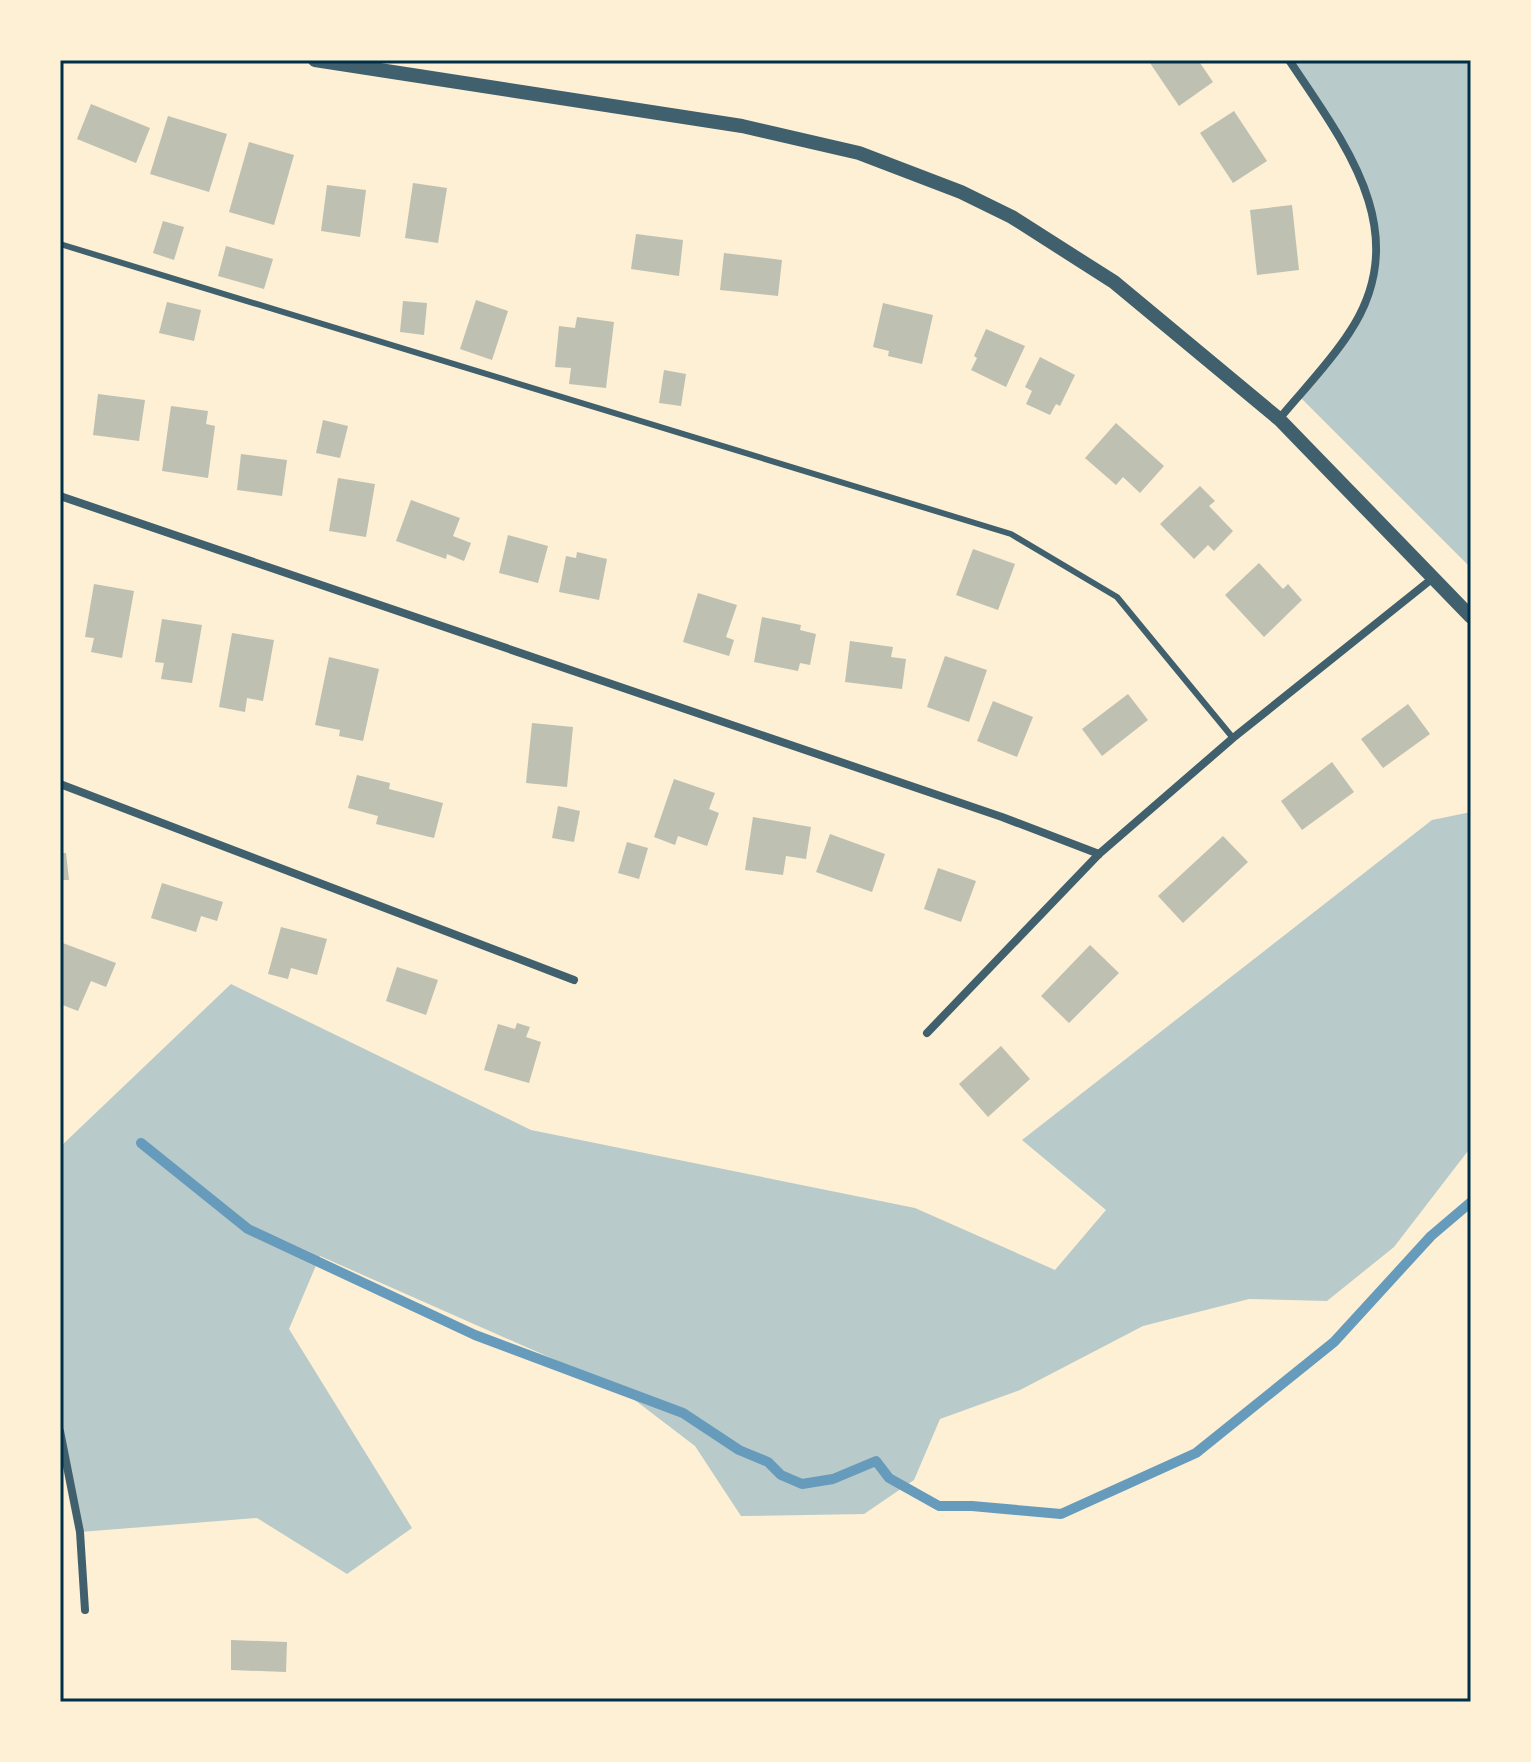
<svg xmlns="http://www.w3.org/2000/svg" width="1531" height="1762" font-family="'Fira Sans Condensed',sans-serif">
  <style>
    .green { fill: #b9caca }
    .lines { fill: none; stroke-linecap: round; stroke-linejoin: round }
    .stream { stroke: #669bbc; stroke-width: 10 }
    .building { fill: #bec0b2 }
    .service { stroke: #3f606c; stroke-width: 6 }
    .minor { stroke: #3f606c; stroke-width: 8 }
    .tertiary { stroke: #3f606c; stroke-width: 14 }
    .neatline { fill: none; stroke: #003049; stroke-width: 3 }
  </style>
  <rect width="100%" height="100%" fill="#fdf0d5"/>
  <g class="green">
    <path d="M1289,60h182v508l-172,-172 50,-63 22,-41 6,-35 -9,-64z"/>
    <path d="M1471,812v335l-77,100 -67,54 -78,-2 -106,27 -123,64 -80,29 -26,61 -50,34 -123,2 -46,-70 -76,-58 -299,-132 -31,73 123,199 -65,46 -90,-56 -177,14 -20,-101v-284l171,-163 300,146 384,78 140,62 51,-60 -84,-70 410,-320z"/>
  </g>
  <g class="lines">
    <path class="stream" d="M141,1143l107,86 227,106 208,78 56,37 29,12 13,13 21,9 31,-5 43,-18 13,17 50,28h33l89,8 135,-61 138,-111 97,-106 40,-34"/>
  </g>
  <g class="building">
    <path d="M1148,60h50l15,22 -34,24z"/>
    <path d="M91,104l59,24 -14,35 -59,-24z"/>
    <path d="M1234,111l33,50 -34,22 -33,-50z"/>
    <path d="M168,116l59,18 -18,58 -59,-18z"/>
    <path d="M249,142l45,13 -20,70 -45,-13z"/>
    <path d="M413,183l34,5 -9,55 -33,-5z"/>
    <path d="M327,185l39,5 -6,47 -39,-6z"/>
    <path d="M1292,205l7,65 -42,5 -7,-65z"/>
    <path d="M163,221l21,6 -10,33 -21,-7z"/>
    <path d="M636,234l47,6 -4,36 -48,-7z"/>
    <path d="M226,246l47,13 -9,30 -46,-13z"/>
    <path d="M724,253l58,7 -4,36 -58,-6z"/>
    <path d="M476,300l32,11 -16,49 -32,-11z"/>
    <path d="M403,301l24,2 -3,32 -24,-3z"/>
    <path d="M167,302l34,8 -7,31 -35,-8z"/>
    <path d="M883,303l50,12 -11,49 -34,-8 1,-5 -16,-4z"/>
    <path d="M577,317l37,5 -8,66 -37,-4 2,-16 -16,-1 4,-41 16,2z"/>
    <path d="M986,329l39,17 -19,41 -35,-17 6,-12 -3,-2z"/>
    <path d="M1040,357l35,18 -15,31 -4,-2 -6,11 -24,-11 6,-13 -7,-4z"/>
    <path d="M664,370l22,4 -5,32 -22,-3z"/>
    <path d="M98,394l47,6 -6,41 -46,-6z"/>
    <path d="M171,406l37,5 -2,13 9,2 -7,52 -46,-7z"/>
    <path d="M323,420l25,6 -8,32 -24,-5z"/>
    <path d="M1116,423l48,43 -24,27 -17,-16 -7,8 -31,-27z"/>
    <path d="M241,454l46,6 -5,36 -45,-6z"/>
    <path d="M338,478l37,6 -9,53 -37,-6z"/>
    <path d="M1200,486l15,15 -6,5 24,25 -19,20 -6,-6 -14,14 -34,-35z"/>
    <path d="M411,500l49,18 -7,18 18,7 -7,18 -17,-7 -1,5 -50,-18z"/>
    <path d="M508,535l40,11 -10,37 -39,-10z"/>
    <path d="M973,549l42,15 -17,46 -42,-15z"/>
    <path d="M577,552l30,7 -8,41 -40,-8 7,-36 10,2z"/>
    <path d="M1259,563l24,26 5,-5 14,16 -38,37 -39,-42z"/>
    <path d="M94,584l40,7 -12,67 -31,-6 3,-14 -9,-1z"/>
    <path d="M698,593l39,12 -11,32 8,3 -5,16 -46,-14z"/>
    <path d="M762,617l39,8 -1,5 16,4 -6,31 -10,-2 -2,8 -44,-9z"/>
    <path d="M162,619l40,6 -10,58 -31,-4 3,-16 -9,-1z"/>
    <path d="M232,633l42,7 -11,61 -16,-3 -2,14 -26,-5z"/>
    <path d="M850,641l43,6 -2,10 15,2 -4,30 -57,-7z"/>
    <path d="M945,656l42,14 -18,52 -42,-15z"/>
    <path d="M329,657l50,12 -16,72 -24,-5 1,-6 -25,-5z"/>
    <path d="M1128,694l20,26 -46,36 -20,-27z"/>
    <path d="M993,701l40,16 -16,40 -40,-16z"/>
    <path d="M1408,704l22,30 -47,34 -22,-29z"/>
    <path d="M532,723l41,4 -6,60 -41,-4z"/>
    <path d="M1332,762l22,30 -52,38 -21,-29z"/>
    <path d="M357,775l33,8 -1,6 54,14 -9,35 -58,-14 2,-8 -30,-8z"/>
    <path d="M674,779l41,14 -6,16 10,4 -12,33 -29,-10 -3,9 -21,-8z"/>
    <path d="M558,806l22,5 -6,31 -22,-4z"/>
    <path d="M753,817l58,10 -5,32 -20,-3 -3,19 -38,-5z"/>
    <path d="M830,834l55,20 -13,38 -56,-20z"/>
    <path d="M1223,836l25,26 -65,61 -25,-27z"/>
    <path d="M627,842l21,6 -9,31 -21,-6z"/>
    <path d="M60,853h6l3,27h-9z"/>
    <path d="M938,868l38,13 -15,41 -37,-13z"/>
    <path d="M162,883l61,19 -6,19 -16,-5 -5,16 -45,-14z"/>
    <path d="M281,927l46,12 -10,36 -26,-7 -3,11 -20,-5z"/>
    <path d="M60,942l56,21 -10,24 -15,-6 -13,30 -18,-7z"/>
    <path d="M1090,945l29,28 -50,50 -28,-27z"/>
    <path d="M397,967l41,13 -12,35 -40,-14z"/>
    <path d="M517,1023l13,4 -4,10 15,5 -12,41 -45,-13 14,-46 17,5z"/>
    <path d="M1001,1046l29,33 -42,38 -29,-33z"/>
    <path d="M231,1640l56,2 -1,30 -55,-2z"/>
  </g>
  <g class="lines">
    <path class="service" d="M60,244l951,290 106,63 116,141"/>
    <g class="minor">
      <path d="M1279,419c23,-28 50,-55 70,-86 67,-100 -4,-189 -60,-273"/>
      <path d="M60,496l942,321 97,37"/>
      <path d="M60,784l514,196"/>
      <path d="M927,1033l172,-179 134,-116 200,-160"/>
      <path d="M60,1431l20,101 5,78"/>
    </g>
    <path class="tertiary" d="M315,60l427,66 117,27 102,39 51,25 102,65 165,137 192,198"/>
  </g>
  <rect width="1531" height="1762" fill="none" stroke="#fdf0d5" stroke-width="124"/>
  <rect x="62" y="62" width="1407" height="1638" class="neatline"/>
</svg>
